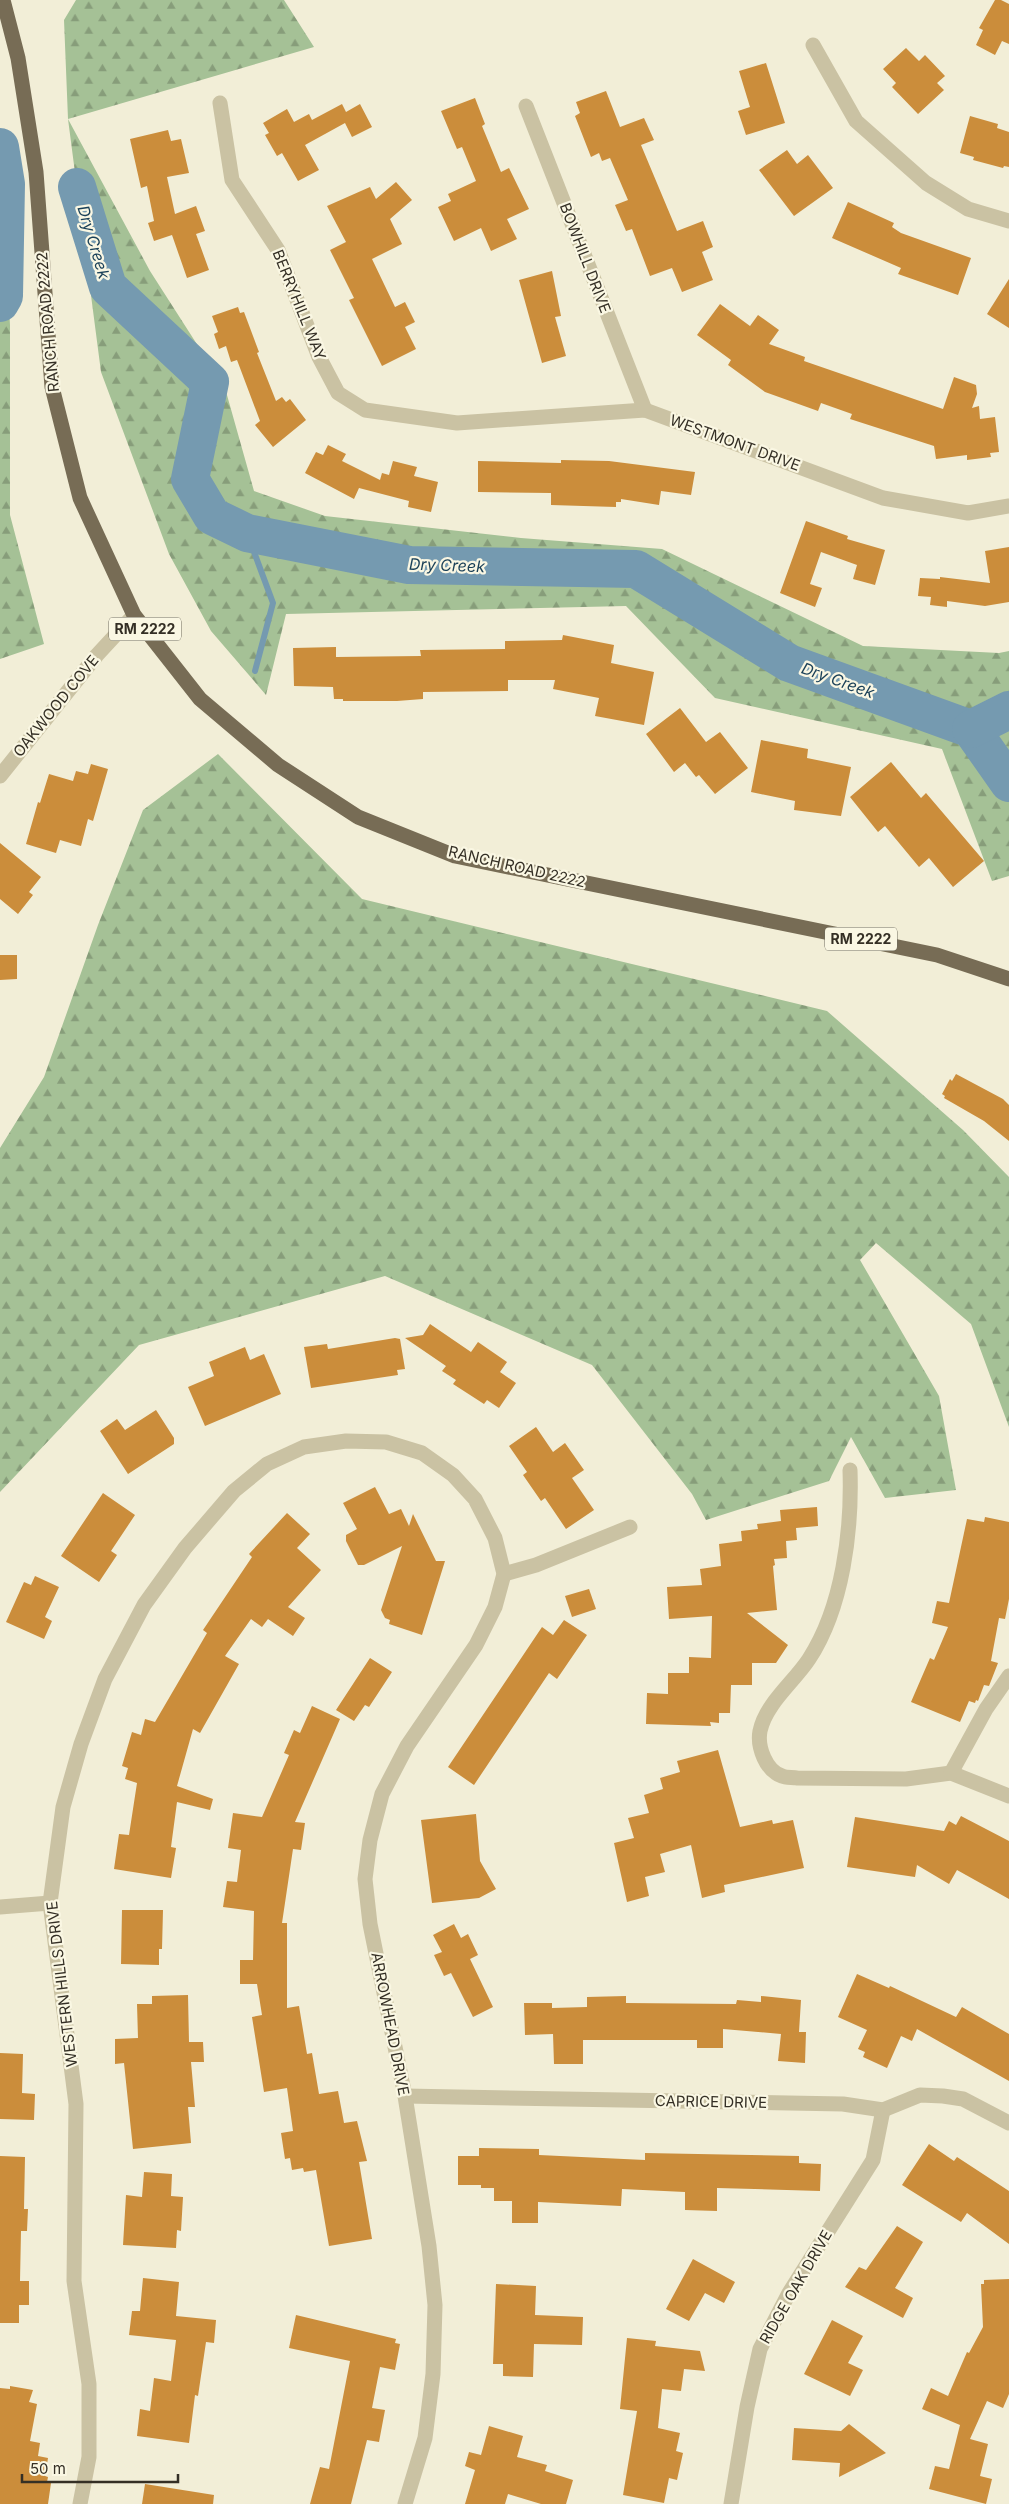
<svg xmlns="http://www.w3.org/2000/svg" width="1009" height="2504" font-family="Inter,sans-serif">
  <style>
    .forest { fill: url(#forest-firs) }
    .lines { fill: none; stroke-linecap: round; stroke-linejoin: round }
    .stream { stroke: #759ab0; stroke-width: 6 }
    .river { stroke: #759ab0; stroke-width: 38 }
    .building { fill: #cb8d3b }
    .minor { stroke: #cac2a3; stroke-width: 15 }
    .major { stroke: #776c55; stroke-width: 15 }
    .labels { text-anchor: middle; stroke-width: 4.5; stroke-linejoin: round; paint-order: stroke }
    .shield { fill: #faf7e3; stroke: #6f6b5e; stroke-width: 1 }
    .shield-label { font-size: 14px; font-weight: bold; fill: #342f25 }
    .street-label { font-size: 15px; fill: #342f25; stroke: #faf7e3 }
    .water-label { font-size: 16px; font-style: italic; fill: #193f57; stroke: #faf7e3 }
  </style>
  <defs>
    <pattern id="forest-firs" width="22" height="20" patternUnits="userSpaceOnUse" patternTransform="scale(1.25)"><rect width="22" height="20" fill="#a5c196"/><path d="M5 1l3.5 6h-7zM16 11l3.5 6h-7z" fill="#879d7a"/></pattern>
  </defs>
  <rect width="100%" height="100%" fill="#f2eed7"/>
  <g class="forest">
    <path d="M76,0h208l30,47 -246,72 82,152 75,117 29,103 71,25 196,22 141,11 201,97 136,7 10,-2v225l-17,5 -50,-132 -227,-51 -89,-92 -340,8 -20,81 -55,-64 -42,-77 -68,-182 -33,-253 -4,-99z"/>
    <path d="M0,145l10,180v190l34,129 -44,15z"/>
    <path d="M218,754l144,145 465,112 136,119 46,47v250l-38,-103 -95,-81 -16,17 79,136 17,94 -71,8 -34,-61 -22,44 -123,39 -14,-26 -100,-129 -207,-89 -246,69 -139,147v-344l44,-71 54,-152 45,-115z"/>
  </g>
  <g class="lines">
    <path class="stream" d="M247,533l26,70 -18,68"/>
    <g class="river">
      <path d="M0,147l6,37 -2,112 -4,7"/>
      <path d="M77,187l31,100 102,95 -20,97 22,37 35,17 162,32 227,4 153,94 182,66 38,54"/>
      <path d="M971,729l38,-19"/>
    </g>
  </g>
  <g class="building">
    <path d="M995,0h6l8,4v40l-7,-3 -7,14 -19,-10 7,-15 -4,-2z"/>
    <path d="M906,48l13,13 6,-6 20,21 -8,7 7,7 -26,24 -26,-27 4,-4 -13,-14z"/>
    <path d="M766,63l19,60 -39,12 -8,-24 12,-4 -11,-36z"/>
    <path d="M606,91l14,36 24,-9 10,22 -13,5 36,86 26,-10 10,26 -11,5 11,28 -31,12 -10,-24 -22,8 -18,-47 -6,2 -11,-26 13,-5 -18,-42 -8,3 -3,-8 -8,4 -16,-41 5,-3 -4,-11z"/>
    <path d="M475,98l10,26 -3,2 19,46 8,-4 20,41 -22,10 10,20 -26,12 -10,-23 -27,13 -16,-34 13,-6 -3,-7 28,-13 -14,-34 -5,2 -16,-38z"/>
    <path d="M342,104l4,8 14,-8 12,23 -20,10 -7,-14 -40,22 14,25 -21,11 -16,-28 -5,3 -12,-21 4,-2 -6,-10 24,-14 7,13 15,-8 3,6z"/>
    <path d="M970,116l28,8 -1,4 12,4v35l-5,-1 -1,2 -30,-8 1,-3 -14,-4z"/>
    <path d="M168,130l3,11 10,-2 8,34 -22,4 8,37 21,-8 9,25 -9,3 13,36 -22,8 -15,-43 -18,6 -6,-18 6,-2 -7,-35 -6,2 -11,-49z"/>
    <path d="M787,150l10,14 11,-9 25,33 -39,28 -35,-46z"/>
    <path d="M396,182l16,18 -22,19 12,25 -30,15 23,48 10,-5 10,20 -10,5 11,22 -34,17 -33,-66 5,-2 -24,-48 16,-8 -19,-36 43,-19 6,12z"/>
    <path d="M848,202l46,21 -2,4 9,6 70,25 -13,37 -60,-21 3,-6 -69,-30z"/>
    <path d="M552,271l9,45 -6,1 11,39 -24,7 -23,-83z"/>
    <path d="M1009,279v49l-22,-14z"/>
    <path d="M720,304l30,22 8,-11 21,15 -10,14 36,13 -1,4 139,48 11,-32 22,8 1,9 -5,14 7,-2 1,13 15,-2 4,35 -9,1 1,4 -24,3v-5l-31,4 -2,-13 -84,-27 2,-5 -31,-11 -3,8 -53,-19 -37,-27 3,-5 -34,-25z"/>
    <path d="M238,307l2,6 4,-1 15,40 -2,1 19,48 6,-4 4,5 4,-3 16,21 -33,27 -18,-22 5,-4 -23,-61 -6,2 -5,-16 -7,3 -5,-15 4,-2 -6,-16z"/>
    <path d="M328,445l18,9 -4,7 38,19 2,-7 7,2 4,-14 24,6 -3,9 24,6 -7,30 -23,-5 1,-6 -50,-13 -5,11 -49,-26 11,-21 7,3z"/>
    <path d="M561,460l48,1 86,11 -4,23 -30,-4 -2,14 -38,-6v3h-5v5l-65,-2v-12l-73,-1v-31l83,2z"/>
    <path d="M806,521l42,15 -1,3 38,11 -10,35 -22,-6 4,-14 -36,-13 -11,32 12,4 -7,19 -35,-14z"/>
    <path d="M1009,547v55l-24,4 -38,-5v6l-17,-2 1,-8 -13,-1 2,-18 20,1v-2l50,6 -5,-32z"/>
    <path d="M563,635l51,10 -3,18 43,9 -10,53 -49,-9 4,-18 -46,-9 2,-9h-47v11l-85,1v7l-26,2h-54v-2h-9l-1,-12 -39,-1 -1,-38 43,-1v10l85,-1 -1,-6 85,-1v-8l57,-1z"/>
    <path d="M680,708l26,34 14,-10 28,36 -33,26 -16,-19 -3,2 -11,-14 -11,9 -28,-38z"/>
    <path d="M761,740l47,9 -1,9 44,9 -10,49 -47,-6 1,-9 -44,-9z"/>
    <path d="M891,762l30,36 5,-5 58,68 -31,26 -24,-29 -10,9 -34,-41 -7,6 -28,-35z"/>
    <path d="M91,764l17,5 -15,52 -5,-2 -7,27 -21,-6 -4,13 -30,-9 12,-42 2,1 9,-29 24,7 3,-10 12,3z"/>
    <path d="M0,843l41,34 -12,15 4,3 -15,19 -18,-15z"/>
    <path d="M0,955h17v24l-17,1z"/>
    <path d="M956,1074l47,25 6,6v36l-25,-20 -40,-23 1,-2 -3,-2 8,-15 2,2z"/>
    <path d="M430,1324l41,28 7,-10 29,20 -7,10 16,11 -17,25 -12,-8 -3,4 -31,-20 3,-4 -14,-9 4,-5 -41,-28 18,-3z"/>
    <path d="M395,1338l5,1 5,30 -8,1 1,5 -87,13 -7,-41 23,-3 1,5z"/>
    <path d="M245,1347l5,13 14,-6 17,40 -76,32 -17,-39 26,-11 -5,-14z"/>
    <path d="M156,1410l18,28v6l-46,30 -28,-43 17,-12 8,11z"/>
    <path d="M536,1427l17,25 12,-9 19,27 -12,8 22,32 -28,19 -21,-31 -4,3 -18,-26 4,-3 -18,-26z"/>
    <path d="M375,1487l14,27 12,-5 8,17 4,-12 23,47h9l-23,74 -33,-11 1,-4 -5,-2 -4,-8 21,-64 -38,19h-6l-12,-24v-6l11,-6 -14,-26z"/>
    <path d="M103,1493l32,22 -24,36 6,4 -18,27 -38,-26z"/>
    <path d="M817,1507l1,19 -22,2 1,12 -11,1 1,17 -13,1 1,6 -2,1 4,44 -30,3 41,32 -12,18h-24v22h-21l-1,28h-11v10l-9,-1 1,4 -65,-2 1,-31 21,1v-21h21v-16l22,1 1,-42 -43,3 -2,-32 35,-2 -2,-16 21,-3 -2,-22 23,-3 -1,-10 17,-2 -1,-5 24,-3 -1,-11z"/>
    <path d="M287,1513l23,21 -13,14 24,22 -33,37 17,11 -12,18 -25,-17 -6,8 -11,-8 -26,37 14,8 -39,69 -7,-4 -16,57 36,13 -3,11 -33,-8 -6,45 5,1 -5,30 -57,-9 5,-35 10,1 8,-52 -12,-4 3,-11 -6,-2 10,-34 9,3 4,-16 10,3 52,-89 -4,-3 49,-73 -3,-3z"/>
    <path d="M985,1517l24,5v77l-4,20 -6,-1 -8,43 7,2 -9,23 -5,-1 -6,16 -2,-1 -1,3 -6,-2 -9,21 -49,-20 19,-44 4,2 14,-33 -16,-4 5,-22 12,2 18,-84 17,3z"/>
    <path d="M35,1576l24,11 -14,30 7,4 -8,18 -38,-17 18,-40 7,3z"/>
    <path d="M589,1589l7,20 -24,8 -7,-21z"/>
    <path d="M564,1620l23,15 -30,44 -8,-6 -75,112 -26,-18 94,-140 11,8z"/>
    <path d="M370,1658l22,14 -23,35 -4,-2 -11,16 -18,-11z"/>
    <path d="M312,1706l28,13 -45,103 10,1 -4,27 -8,-1 -11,74h5v85l12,-2 8,48 5,-1 7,41 19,-3 6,32 13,-2 10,40 -8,1 13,77 -43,7 -13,-76 -12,2 -1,-4 -11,2 -2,-12 -5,1 -4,-26 12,-2 -6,-43 -23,4 -12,-75 10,-2 -5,-31h-17v-24h13l1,-49 -31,-4 4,-26 10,1 4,-32 -13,-2 5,-35 29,4 27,-62 -5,-2 10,-23 6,3z"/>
    <path d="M718,1750l22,77 32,-7 1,4 20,-4 11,48 -80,17 1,7 -23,6 -11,-53 -31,9 5,18 -20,5 4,19 -22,6 -13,-59 20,-5 -6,-20 21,-5 -5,-18 19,-6 -3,-11 20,-6 -3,-11z"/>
    <path d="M476,1814l4,47 16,28 -17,9 -47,5 -11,-83z"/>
    <path d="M961,1816l48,25v58l-52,-29 -8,14 -32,-19 -2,12 -68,-10 8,-50 89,14 5,-10 7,4z"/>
    <path d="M122,1910h41l-1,39h-3v16l-38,-1z"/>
    <path d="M454,1924l7,14 7,-4 10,21 -8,4 23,48 -20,10 -22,-44 -7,3 -10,-21 8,-3 -9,-17z"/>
    <path d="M857,1974l32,14 1,-2 66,31 6,-10 47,27v47l-92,-52 -5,12 -11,-5 -14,32 -24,-11 2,-5 -7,-3 9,-19 -29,-13z"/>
    <path d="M188,1995l1,47h14l1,20h-13l4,45h-7l3,36 -58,6 -9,-86 -9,1v-25l23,-1 -1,-34h15v-8z"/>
    <path d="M626,1996v7l110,1 1,-4 24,2v-6l40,4 -2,32h7l-1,31 -27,-2 3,-27 -58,-5v19h-26v-8h-114v24h-29l-1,-30 -28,1 -1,-32h28v5l35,-1v-10z"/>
    <path d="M0,2053l23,1 -1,39 13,1 -1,26 -34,-1z"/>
    <path d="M929,2144l25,17 3,-4 52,34v53l-42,-31 -6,9 -59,-37z"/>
    <path d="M479,2148l60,1v6l106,5v-7l154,3v7l22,1 -1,27 -103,-3v23l-32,-1v-18l-63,-3 -1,17 -83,-4v21h-26v-22h-18v-13h-13v-3h-23v-29h21z"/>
    <path d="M0,2156l25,1 -1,52h4l-1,22h-6l-1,50h9v24h-10v18h-19z"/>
    <path d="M144,2172l28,2 -1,22 12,1 -2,34 -4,-1 -1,18 -53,-3 3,-50 16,2z"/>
    <path d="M897,2226l26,16 -28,46 18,10 -10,20 -58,-31 14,-20 7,3z"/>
    <path d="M693,2259l42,23 -11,21 -19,-10 -16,28 -23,-12z"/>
    <path d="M143,2278l36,4 -3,34 40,4 -2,23 -8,-1 -8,54 -3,-1 -6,48 -52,-7 3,-27 10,2 4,-33 17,3 5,-41 -47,-5 3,-24h8z"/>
    <path d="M1009,2279v115l-6,14 -16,-7 -17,38 18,5 -8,32 12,3 -6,25 -57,-15 6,-23 14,3 11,-44 -38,-16 9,-21 17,8 19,-44 2,1 14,-26 -2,-43h3v-4z"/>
    <path d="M496,2284l40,2 -1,29 48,2 -1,28 -48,-1 -1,33 -30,-1v-12h-10z"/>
    <path d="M296,2315l100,24 -1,4 5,1 -5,26 -15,-3 -8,41 13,2 -6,32 -12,-2 -16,64h-41l10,-37 9,2 21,-108 -61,-13z"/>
    <path d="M832,2320l31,16 -15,27 15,7 -13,26 -46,-22z"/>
    <path d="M627,2338l29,3 -1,5 45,5 5,20 -21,-2 -3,22 -19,-2 -4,39 22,5 -4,18 7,2 -6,27 -8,-2 -5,25 -41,-8 14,-84 -17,-2z"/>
    <path d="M10,2386l23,4 -4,12 8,2 -7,37 10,2 -2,13 10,2 -3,18 3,1 -1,5 4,1 -3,21h-48v-116l10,1z"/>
    <path d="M849,2424l37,29 -47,24 1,-14 -48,-3 2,-32 47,3z"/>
    <path d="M489,2426l34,10 -6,21 30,8 -2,6 28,9 -7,24h-25l-33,-10 -3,10h-40l10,-34 -10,-4 4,-14 12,3z"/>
    <path d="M145,2484l69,11 -1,9h-71z"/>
  </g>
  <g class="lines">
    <g class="minor">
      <path d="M813,45l43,76 70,62 42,26 41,12"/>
      <path d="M220,103l12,77 46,70 41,107 19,36 27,17 92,13 188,-13 238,88 85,15 41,-7"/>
      <path d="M526,106l119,304"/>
      <path d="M0,776l97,-121 37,-40"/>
      <path d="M850,1470c2,60 -7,137 -41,189 -15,23 -43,44 -49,72 -3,16 6,40 22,45 4,2 11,1 15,2l109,1 45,-6 58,23"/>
      <path d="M504,1574l32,-9 94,-38"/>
      <path d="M951,1773l35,-64 23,-33"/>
      <path d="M0,1907l50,-4"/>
      <path d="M405,2096l438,8 40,6 37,-15 23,1 20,3 46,24"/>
      <path d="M80,2504l9,-47v-73l-15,-103 2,-177 -26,-201 13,-96 18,-63 24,-65 39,-74 41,-57 49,-57 33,-27 37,-17 42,-6 40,1 36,11 31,22 22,24 20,39 9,36 -9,33 -19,38 -69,101 -25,48 -12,46 -5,39 5,45 35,172 24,150 6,59 -2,69 -8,64 -20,66"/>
      <path d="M731,2504l16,-97 13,-58 29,-56 84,-133 10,-50"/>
    </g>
    <path class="major" d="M3,0l15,58 18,114 16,215 28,111 54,117 66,84 78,66 80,52 97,39 482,99 72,24"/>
  </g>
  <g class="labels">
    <g class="shield">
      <rect x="109" y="617.5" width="72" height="23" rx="4"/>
      <rect x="825" y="927.5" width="72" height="23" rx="4"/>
    </g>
    <g class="shield-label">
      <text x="145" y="634">RM 2222</text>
      <text x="861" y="944">RM 2222</text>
    </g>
    <g class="street-label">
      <text transform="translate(585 258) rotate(69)" y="5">BOWHILL DRIVE</text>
      <text transform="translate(299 305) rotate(68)" y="5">BERRYHILL WAY</text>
      <text transform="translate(48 322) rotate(-95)" y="5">RANCH ROAD 2222</text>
      <text transform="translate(735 443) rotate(20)" y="5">WESTMONT DRIVE</text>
      <text transform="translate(56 706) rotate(-51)" y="5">OAKWOOD COVE</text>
      <text transform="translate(517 867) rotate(13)" y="5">RANCH ROAD 2222</text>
      <text transform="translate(62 1984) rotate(-97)" y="5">WESTERN HILLS DRIVE</text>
      <text transform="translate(390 2024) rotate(79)" y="5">ARROWHEAD DRIVE</text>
      <text transform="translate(711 2102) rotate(1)" y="5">CAPRICE DRIVE</text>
      <text transform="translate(796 2287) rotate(-60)" y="5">RIDGE OAK DRIVE</text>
    </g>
    <g class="water-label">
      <text transform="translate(94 242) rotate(73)" y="6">Dry Creek</text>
      <text transform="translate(447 565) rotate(2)" y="6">Dry Creek</text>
      <text transform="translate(838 680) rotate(20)" y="6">Dry Creek</text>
    </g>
  </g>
  <path d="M22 2474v8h156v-8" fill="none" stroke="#342f25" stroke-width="2.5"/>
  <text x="30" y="2474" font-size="15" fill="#342f25" stroke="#faf7e3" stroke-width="4" paint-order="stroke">50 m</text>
</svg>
